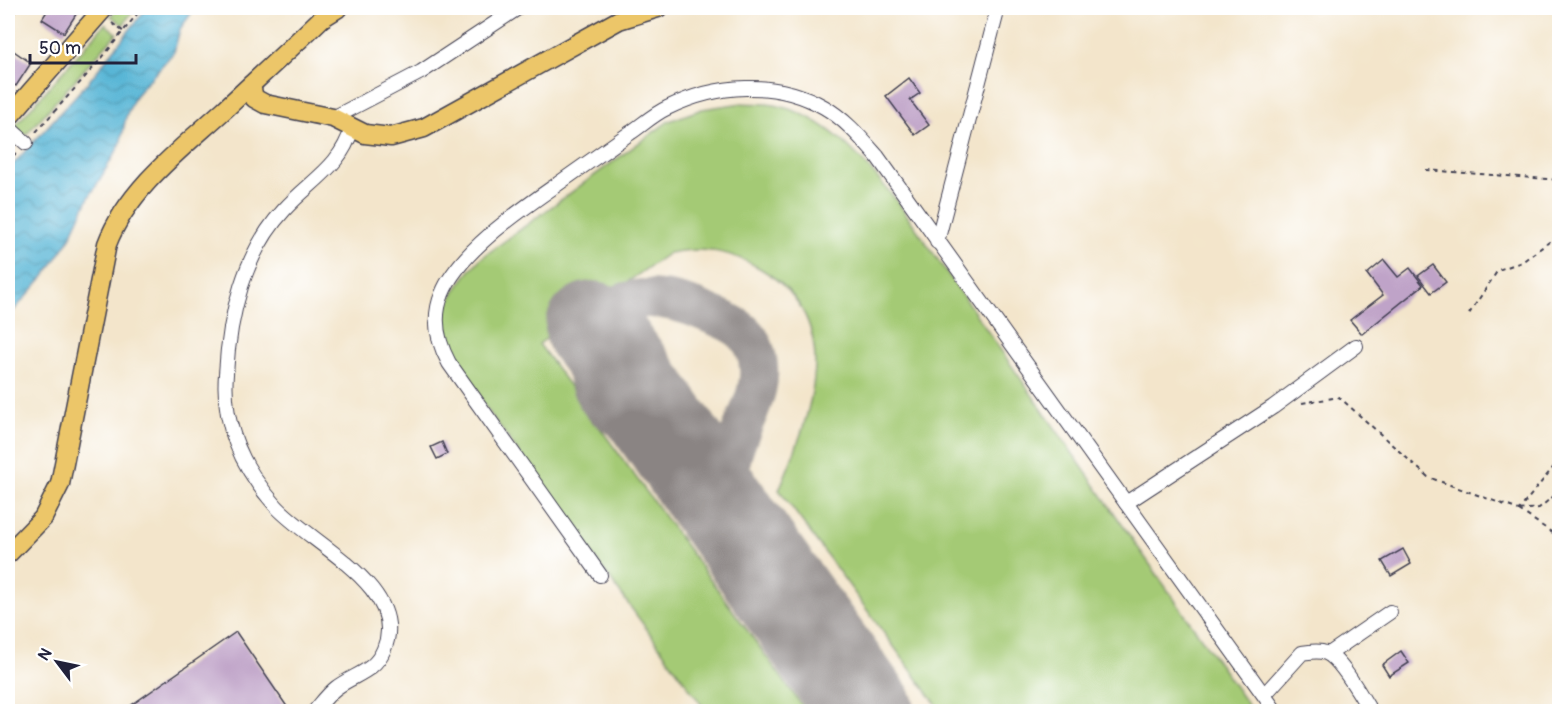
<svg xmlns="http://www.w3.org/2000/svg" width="1567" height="719" font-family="Pangolin,sans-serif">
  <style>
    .green { fill: #a4ca75; stroke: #637658; stroke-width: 1.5 }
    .water { fill: url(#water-waves); stroke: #3d6c88; stroke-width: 1.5 }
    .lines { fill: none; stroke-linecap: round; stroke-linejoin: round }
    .taxiway { stroke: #8a8483; stroke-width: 39 }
    .runway { stroke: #8a8483; stroke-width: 96 }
    .building { fill: #bfa3c8 }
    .minor-casing { stroke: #413f51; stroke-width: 16 }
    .major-casing { stroke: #413f51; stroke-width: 21 }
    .path { stroke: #413f51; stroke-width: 2; stroke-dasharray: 4.5 4.5; stroke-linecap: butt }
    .minor { stroke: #fff; stroke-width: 14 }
    .major { stroke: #ecc669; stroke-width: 18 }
  </style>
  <defs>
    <pattern id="water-waves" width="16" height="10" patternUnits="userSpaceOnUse" patternTransform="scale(1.5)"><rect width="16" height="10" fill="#58b6d6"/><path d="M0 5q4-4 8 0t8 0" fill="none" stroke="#4894af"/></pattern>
  </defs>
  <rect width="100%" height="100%" fill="#fff"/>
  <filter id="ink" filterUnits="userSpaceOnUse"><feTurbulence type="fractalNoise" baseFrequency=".0167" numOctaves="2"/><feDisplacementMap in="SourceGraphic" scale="12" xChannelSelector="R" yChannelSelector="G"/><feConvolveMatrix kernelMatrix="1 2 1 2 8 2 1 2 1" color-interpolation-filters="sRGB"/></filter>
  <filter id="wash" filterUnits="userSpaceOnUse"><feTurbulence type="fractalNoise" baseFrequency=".008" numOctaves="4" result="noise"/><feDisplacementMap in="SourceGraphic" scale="24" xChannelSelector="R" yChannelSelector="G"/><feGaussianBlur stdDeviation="1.35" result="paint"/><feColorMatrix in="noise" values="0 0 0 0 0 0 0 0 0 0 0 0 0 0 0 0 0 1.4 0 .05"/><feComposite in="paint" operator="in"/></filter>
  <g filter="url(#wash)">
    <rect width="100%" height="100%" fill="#f3e5cb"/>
    <g class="green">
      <path d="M119,8h16l-12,17 -12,-9z"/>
      <path d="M105,24l12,9 -92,103 -11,-9z"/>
      <path d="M742,103c11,1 25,0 37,3 52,13 86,56 118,95l355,510h-311l-162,-221c31,-74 70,-168 -18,-221 -30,-18 -58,-23 -92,-16l-130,91 267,367h-100l-251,-346c-3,-7 -8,-14 -10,-22 -10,-31 15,-62 35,-84l189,-138 33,-12z"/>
    </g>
    <path class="water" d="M147,8h48l-15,21 -6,23 -39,44 -9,21 -6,28 -32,54 -20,43 -22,32 -38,43v-147l81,-89z"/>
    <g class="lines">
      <path class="taxiway" d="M688,461c-11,-10 -22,-21 -35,-28 -17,-10 -39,-14 -52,-29 -13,-17 -17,-35 -13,-55 11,-63 72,-56 117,-37 22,9 44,16 51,41 12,41 -18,70 -25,109 -4,20 1,42 4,63"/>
      <path class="runway" d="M593,329l274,383"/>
    </g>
    <g id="blocks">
      <g class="building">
        <path d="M49,8h31l-16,25 -22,-14z"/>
        <path d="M8,47l23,16 -15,23 -8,-6z"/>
        <path d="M909,78l11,15 -10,7 19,25 -14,10 -29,-39z"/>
        <path d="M1384,260l14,17 12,-9 13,17 -61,49 -12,-14 33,-25 -16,-21z"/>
        <path d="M1433,265l13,17 -15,11 -13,-17z"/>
        <path d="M442,442l5,12 -10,5 -6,-12z"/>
        <path d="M1403,549l8,15 -20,12 -9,-15z"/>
        <path d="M236,632l54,79h-167z"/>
        <path d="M1401,651l8,12 -20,13 -7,-11z"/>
      </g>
    </g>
  </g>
  <g filter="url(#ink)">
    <use href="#blocks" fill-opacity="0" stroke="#413f51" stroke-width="1.5"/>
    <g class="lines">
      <g class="minor-casing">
        <g id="minor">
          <path d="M8,9l1,-1"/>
          <path d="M333,118l88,-46 97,-64"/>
          <path d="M8,127l18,16"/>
          <path d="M937,242l61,-234"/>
          <path d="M1126,503l147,-96 83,-61"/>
          <path d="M600,575l-151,-212c-12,-22 -17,-45 -7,-69 16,-41 77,-83 113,-108 25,-18 50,-35 75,-53 12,-8 24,-19 37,-25 49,-24 108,-29 157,-1 21,12 37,31 53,49l399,556"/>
          <path d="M1329,654l61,-42"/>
          <path d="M1265,694l37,-41c8,-1 16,-3 24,0 15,6 36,45 45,59"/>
          <path d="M314,712c7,-8 14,-18 22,-24 18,-14 38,-15 48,-39 26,-61 -75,-106 -108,-143 -33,-37 -54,-82 -50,-132 3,-58 18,-121 58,-164 26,-29 57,-43 68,-82"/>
        </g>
      </g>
      <g class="major-casing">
        <g id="major">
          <path d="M251,85l3,13 11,6 68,14 32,16 26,3 33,-9 195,-108 39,-12"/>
          <path d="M8,118l96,-110"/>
          <path d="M8,554l35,-36 17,-34 47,-240c21,-55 74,-95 117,-134 33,-31 66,-61 98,-92l16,-10"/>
        </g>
      </g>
      <g class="path">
        <path d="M112,23l12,9"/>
        <path d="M36,132l65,-73 41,-51"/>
        <path d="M8,162l8,-9"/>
        <path d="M1426,170l134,10"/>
        <path d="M1469,314l29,-44 24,-8 38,-28"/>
        <path d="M1302,403l37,-6 89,80 91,33 41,-51"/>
        <path d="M1519,510l41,28"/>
        <path d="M1519,510l20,-2 21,-17"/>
      </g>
      <use href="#minor" class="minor"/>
      <use href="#major" class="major"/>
    </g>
  </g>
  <rect width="1567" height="719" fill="none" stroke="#fff" stroke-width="30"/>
  <g transform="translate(57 662) rotate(302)" stroke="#ffffff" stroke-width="4.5" paint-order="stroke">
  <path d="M0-4.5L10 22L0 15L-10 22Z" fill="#22223b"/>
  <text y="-9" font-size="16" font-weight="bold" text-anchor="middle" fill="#22223b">N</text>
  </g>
  <path d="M30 54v9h106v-9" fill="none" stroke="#22223b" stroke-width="3"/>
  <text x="39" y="54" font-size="18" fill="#22223b" stroke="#ffffff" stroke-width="4.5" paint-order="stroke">50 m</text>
</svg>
